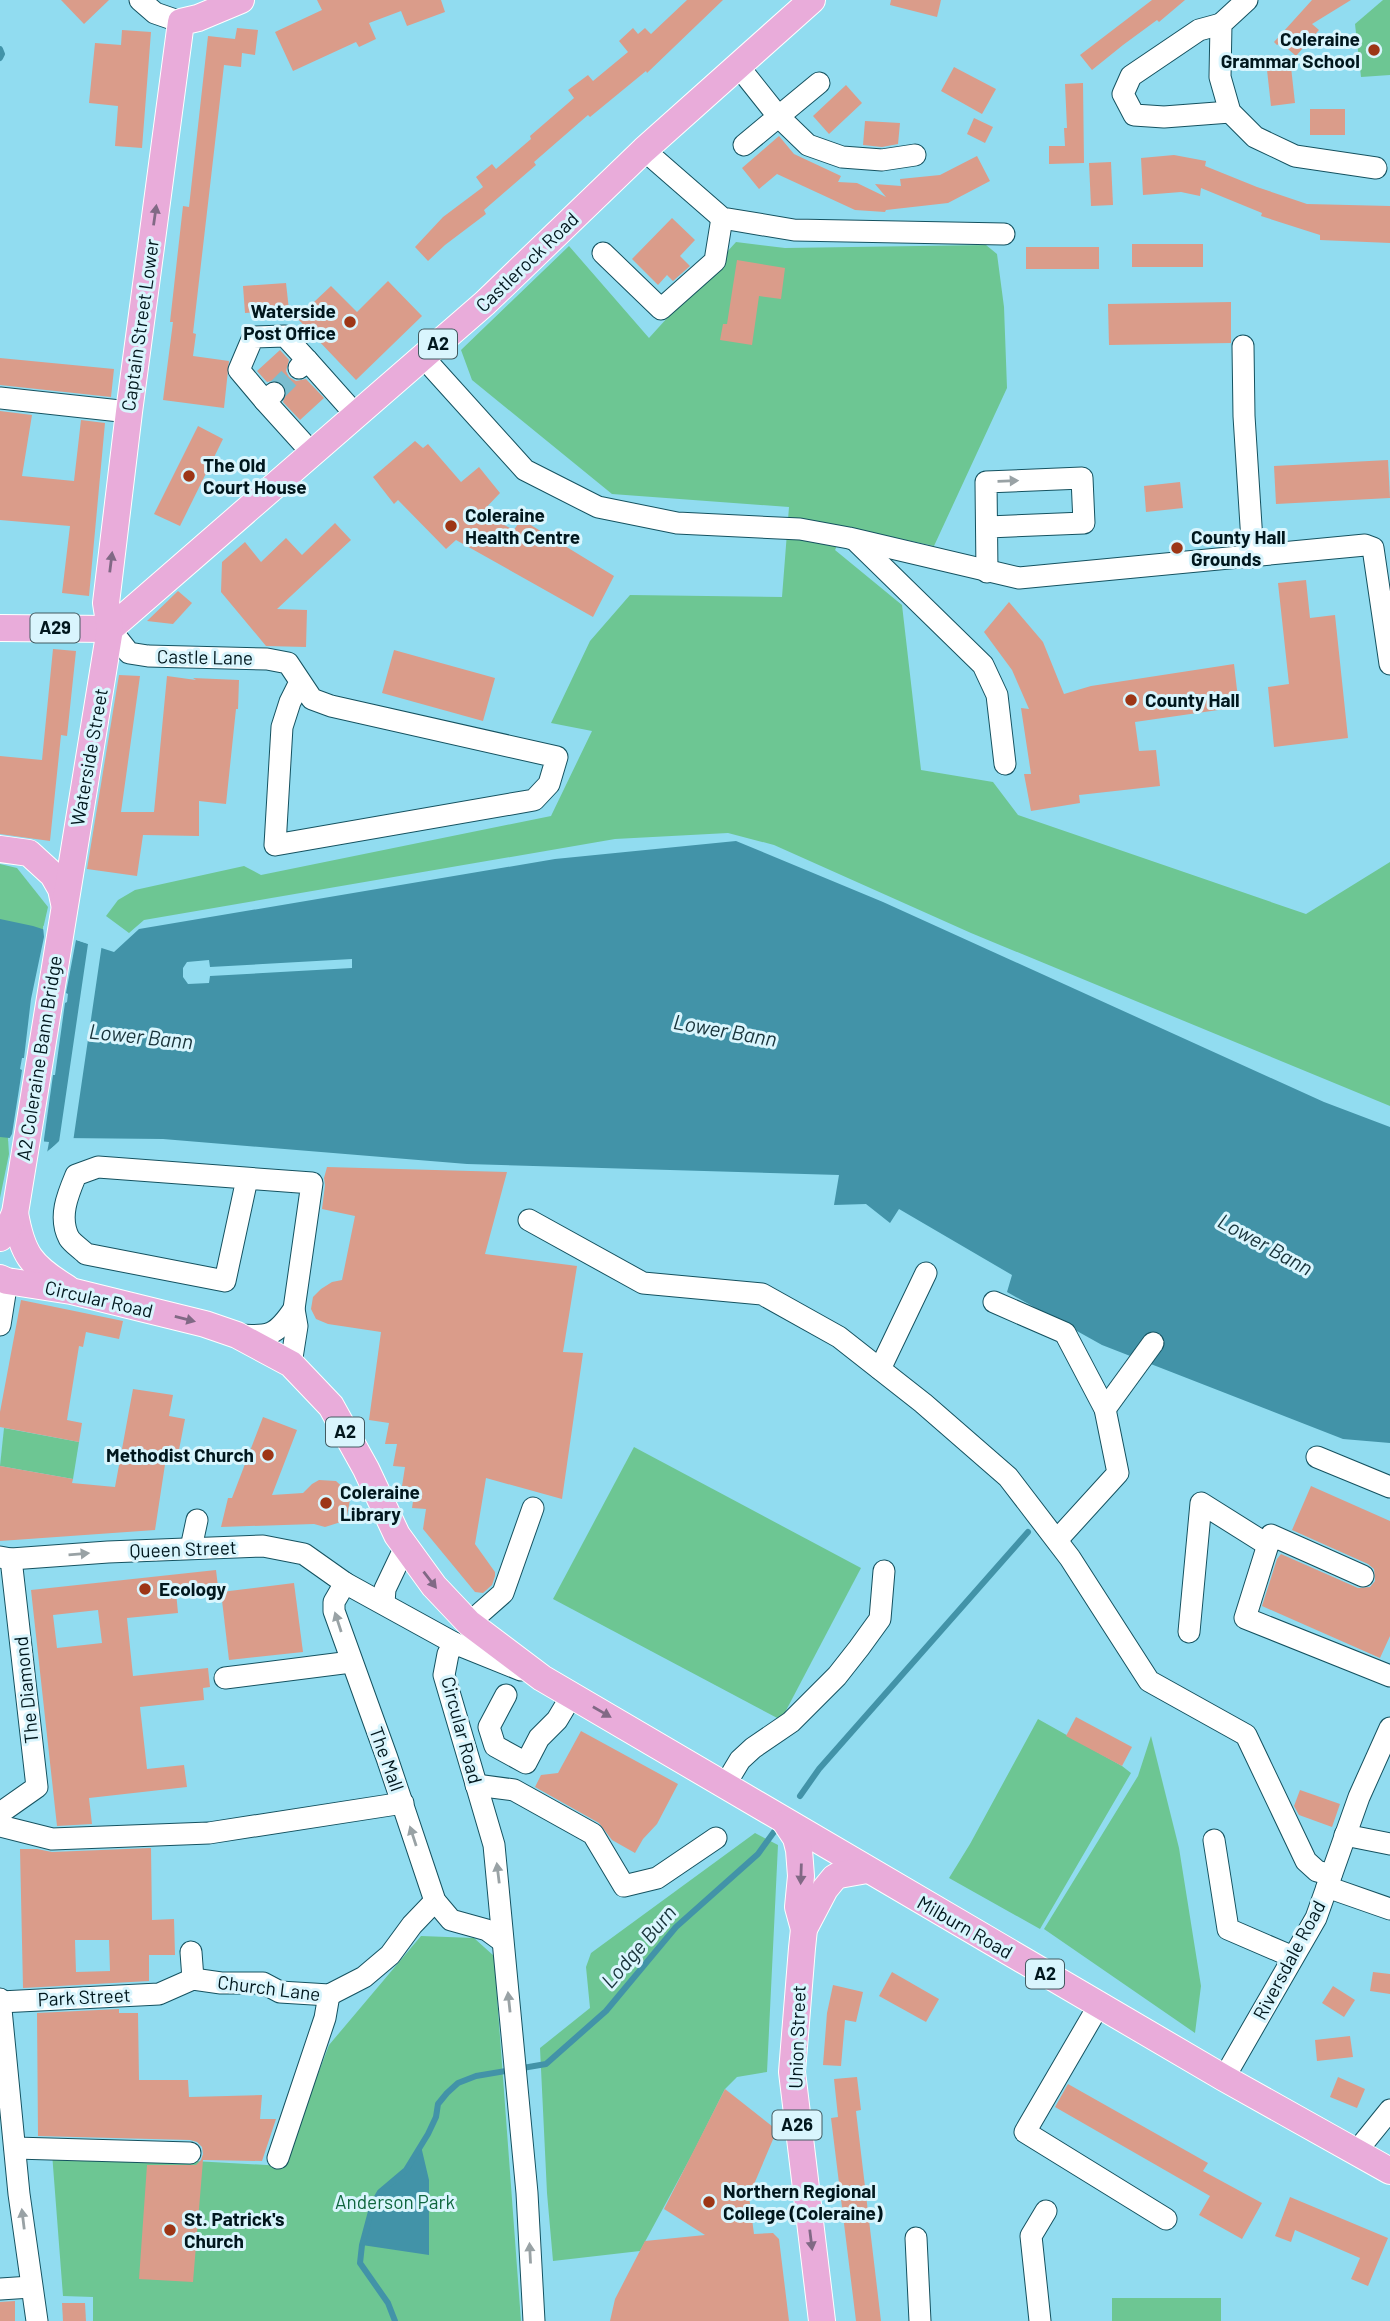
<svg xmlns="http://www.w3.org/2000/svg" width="1390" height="2321" font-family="Barlow,sans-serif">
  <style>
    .green { fill: #6dc693 }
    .water { fill: #4293a8 }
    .pier { fill: #91dcf0; fill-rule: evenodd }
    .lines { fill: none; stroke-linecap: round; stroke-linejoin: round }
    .stream { stroke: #4293a8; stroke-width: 6 }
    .building { fill: #da9c8a; fill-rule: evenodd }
    .minor-tunnel { stroke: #7bbed0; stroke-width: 21; stroke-dasharray: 21 10; stroke-linecap: butt }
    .minor-casing { stroke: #155260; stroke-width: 23 }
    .major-casing { stroke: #fff; stroke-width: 28 }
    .minor { stroke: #fff; stroke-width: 21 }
    .major { stroke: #e9acda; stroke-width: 26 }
    .oneway { fill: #816985 }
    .oneway2 { fill: #99a2a5 }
    .poi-dot { fill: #9d3616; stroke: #d9f5fd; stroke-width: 2.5 }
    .labels { text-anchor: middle; stroke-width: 6; stroke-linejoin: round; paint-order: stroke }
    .shield { fill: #d9f5fd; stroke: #425a60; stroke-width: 2 }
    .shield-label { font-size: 18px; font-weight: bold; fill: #01171d }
    .poi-label { font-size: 19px; font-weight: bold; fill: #01171d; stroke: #d9f5fd; text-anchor: start }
    .street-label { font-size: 19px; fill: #01171d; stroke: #d9f5fd }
    .park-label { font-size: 19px; fill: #0f663e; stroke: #d9f5fd }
    .water-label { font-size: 21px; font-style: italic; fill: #183239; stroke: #d9f5fd }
  </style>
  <rect width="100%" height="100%" fill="#91dcf0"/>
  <g class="green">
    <path d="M1383,0h7v75l-29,2 -6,-53z"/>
    <path d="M736,242l49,6 201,-3 11,9 7,53 3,81 -73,158 -88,-19 -11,23 67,55 19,165 72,12 25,33 288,99 84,-52v244l-419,-173 -197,-88 -46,-12 -113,6 -471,81 -15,13 -23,-17 12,-16 17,-10 109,-24 17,9 290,-59 41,-85 -41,-8 39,-82 40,-46 152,2 7,-90 -177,-13 -140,-114 -11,-30 108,-104 80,92z"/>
    <path d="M0,864l17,4 31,39 -6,26 -42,-9z"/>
    <path d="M0,1123l12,11 -4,4 1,16 -9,44z"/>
    <path d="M4,1428l75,14 -6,37 -73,-13z"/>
    <path d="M634,1447l227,121 -80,152 -228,-121z"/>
    <path d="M1038,1719l84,47 9,7 -91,156 -91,-51 21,-34z"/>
    <path d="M1151,1736l28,112 22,138 -6,47 -151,-104 94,-153z"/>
    <path d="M755,1833l23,12 -11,227 -30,5 -12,12 -31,62 -54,100 -87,10 -6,-68 -7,-145 50,-40 -4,-41 5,-14z"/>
    <path d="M421,1936l53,2 20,18 27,365h-428v-24l-30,-1 -11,-143 231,13 46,-121z"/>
    <rect x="1112" y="2298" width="109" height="23"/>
  </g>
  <g class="water">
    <path d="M736,841l147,61 441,200 66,25v316l-47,-4 -241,-94 -95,-53 5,-17 -113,-66 -9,14 -24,-19 -32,1 5,-30 -372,-11 -304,-25 -101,-1 -15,15 2,-11 -49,-5v-218l33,7 81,26 25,-23 416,-70z"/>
    <path d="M421,2146l8,34v75l-67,-10 11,-41 7,-12 26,-22z"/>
  </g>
  <g class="pier">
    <path d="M43,926l59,18 -29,198h-10l-15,15 -4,-3 1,-9 -37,-4 4,-7 10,-64 -2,-1 2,-11h2l7,-59 13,-62zM76,940l12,4 -29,198 -15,12v-15l9,-64h2l10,-72 2,-1 1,-8 -2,-1z"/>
    <path d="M352,959v9l-142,8 -1,7 -21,1 -5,-7v-9l4,-6 22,-2 1,7z"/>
  </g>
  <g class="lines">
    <g class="stream">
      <path d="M0,49l2,5 -2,4"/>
      <path d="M800,1796l19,-27 209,-237"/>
      <path d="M395,2321l-7,-18 -28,-40 2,-18 11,-41 7,-12 26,-22 22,-36 8,-17 2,-13 9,-11 11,-10 18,-7 70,-12 60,-53 70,-84 82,-73 21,-29"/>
    </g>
  </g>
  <g class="building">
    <path d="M61,0h48l-25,24z"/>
    <path d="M317,0h124l4,12 -38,14 -6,-15 -32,12 7,16 -17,8 -3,-5 -63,29 -18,-39 47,-22z"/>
    <path d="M687,0h36l-76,73 -1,-2 -56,46 -2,-2 -54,47 2,3 -52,45 2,4 -41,31 -17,16 -13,-14 28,-30 40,-30 -7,-10 16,-13 4,5 35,-30 -1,-3 44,-38 -6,-8 20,-15 5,6 35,-29 -9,-11 14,-13 5,6 7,-6 6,6z"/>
    <path d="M891,0h50l-4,17 -47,-12z"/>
    <path d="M1152,0h33l-26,22 -2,-2 -34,25 -31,25 -12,-15z"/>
    <path d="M1312,0h39l-39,24 7,6 -23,26 -15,-13 -4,2 -3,-3z"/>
    <path d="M237,28l21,2 -3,25 -13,-2 -1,14 -17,-2 -31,268 3,1 -3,22 36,5 -5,47 -61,-8 10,-78h-3l13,-116 6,1 19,-171 27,3z"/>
    <path d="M122,30l29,2 -9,116 -27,-2 3,-40 -29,-3 6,-60 26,2z"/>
    <path d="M954,67l42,22 -14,25 -41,-23z"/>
    <path d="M1291,67l4,36 -24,3 -4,-36z"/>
    <path d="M1083,83l1,80 -35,1v-18h16l-1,-18h3l-2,-44z"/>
    <path d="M846,85l16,18 -33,31 -16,-18z"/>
    <rect x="1310" y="109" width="35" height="26"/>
    <path d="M974,118l19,9 -8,16 -18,-9z"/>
    <path d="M865,121l35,2 -2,21 -16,3 -19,-2z"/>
    <path d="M779,136l15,18 47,22 -3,6 19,1 29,14 -11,-13 26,2 -1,-7 40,-4 37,-19 13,25 -42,22 -62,7 -1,2 -30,-2 -78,-36 -18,15 -17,-21z"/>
    <path d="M1174,155l32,6 -1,5 52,21 50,17 83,2v37l-70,-3v-5l-59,-19 1,-3 -61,-25 -1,8 -19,-4 -38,3 -2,-37z"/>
    <path d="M1111,162l2,43 -22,1 -2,-43z"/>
    <path d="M672,218l23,22 -15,16 10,10 -17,15 -6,-6 -9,10 -26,-26z"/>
    <rect x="1132" y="244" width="71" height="23"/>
    <rect x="1026" y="247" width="73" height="22"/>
    <path d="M737,260l48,8 -4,31 -22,-3 -7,49 -32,-5 3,-16h4z"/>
    <path d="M388,281l34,35 -66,64 -59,-62 34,-32 26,26z"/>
    <path d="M286,283l3,27 -44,3 -2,-27z"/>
    <path d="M1231,302v41l-122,2 -1,-41z"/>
    <path d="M280,350l9,10 -3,11 3,6 7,4 10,-2 18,19 -24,22 -17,-18 4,-11 -3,-6 -7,-5 -10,2 -10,-11z"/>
    <path d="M0,358l114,11 -3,28 -111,-12z"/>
    <path d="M0,411l32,4 -10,61 52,5 7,-61 24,3 -16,173 -27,-3 8,-67 -70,-6z"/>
    <path d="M198,426l25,13 -43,87 -26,-12z"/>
    <path d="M415,441l8,7 5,-4 33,38 18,-15 21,26 -19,20 33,17 7,-11 93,57 -21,41 -137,-77 -10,9 -48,-49 -4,4 -21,-27z"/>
    <path d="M1388,460l2,38 -114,6 -2,-38z"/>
    <path d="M1180,482l3,26 -37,4 -2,-26z"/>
    <path d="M335,523l16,17 -74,69 30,1 -1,37 -40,-1 -45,-54 1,-30 23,-20 16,20 25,-24 16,17z"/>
    <path d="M1306,580l4,38 25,-3 13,123 -74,9 -6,-60 21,-3 -11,-101z"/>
    <path d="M178,591l14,12 -19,21 -26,-3z"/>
    <path d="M1009,602l34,40 21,52 27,-8 143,-22 5,43 -104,15 4,29 17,-1 4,36 -81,9 1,8 -49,8 -7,-37h7l-10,-66 8,1 -17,-39 -28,-38z"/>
    <path d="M53,649l23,2 -9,85 -6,-1 -11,106 -50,-7v-78l42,4z"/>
    <path d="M394,650l101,28 -12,43 -101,-28z"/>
    <path d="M119,675l21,1 -19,136h33l13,-136 29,4 -3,-2 46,2 -1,29h-2l-10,95 -27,-3v35l-56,-1 -6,41 -50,-7z"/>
    <path d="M327,1167l180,5 -22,82 92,12 -14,86 20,1 -21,146 -76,-21 -11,66 20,28v4l-3,9 -9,8 -8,-1 -52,-63 3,-20 -14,-1 3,-20 -13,-2 3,-19 -12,-1 4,-22h-12l4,-21 -20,-3 12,-88 -53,-8 -12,-5 -5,-10 2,-12 8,-8 11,-7 10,-2 13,-64 -33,-7 3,-24 -1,-7z"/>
    <path d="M21,1300l102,21 -4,18 -33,-7 -3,15 -4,-1 -12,74 15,3 -3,19 -79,-15v-15z"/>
    <path d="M133,1389l40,6 -4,21 16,3 -8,41 -11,-2 -11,72 -155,11v-75l73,13 -1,4 43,4z"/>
    <path d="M263,1417l34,13 -25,65 31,-2 9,-9 7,-4 17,1 12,11 2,8 -3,16 -6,6 -16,5 -11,-3 -93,3 7,-29h4z"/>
    <path d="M1311,1486l79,35v115l-10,22 -118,-52 15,-47 4,-5 77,34 12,-1 5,-6 -1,-12 -6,-5 -76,-34z"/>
    <path d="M216,1570l2,17 -42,5 2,21 -51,5 6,58 75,-8 2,19 -7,1 1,12 -64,7 7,62 37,-4 3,22 -98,11 3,26 -35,2 -26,-236zM98,1610l4,33 -45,5 -4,-33z"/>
    <path d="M294,1583l9,69 -74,8 -8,-68z"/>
    <path d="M1076,1717l56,30 -10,19 -56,-30z"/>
    <path d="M581,1731l97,53 -21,40 -14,15 -8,14 -23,-13 -13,-17 -64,-36 6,-12 17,-2z"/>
    <path d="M1300,1790l40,14 -8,23 -33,-12 -5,-9z"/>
    <path d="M151,1848l1,72 22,-1 1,36h-26v26l-126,7 -3,-139h17l15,3zM75,1940h34l1,31 -34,1z"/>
    <path d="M892,1972l47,27 -13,23 -47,-26z"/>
    <path d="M1373,1972l17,2v20l-20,-3z"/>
    <path d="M833,1985l30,7 -7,30 -11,-2 -4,46 -18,-1 4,-52z"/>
    <path d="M1333,1986l22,14 -11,17 -22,-14z"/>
    <path d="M119,2009v4h19l1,67h49l1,17 73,-2 -2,24h16l-14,42 -59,-1 -10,122 -54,-3 8,-114h49l5,-5 2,-6 -1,-7 -5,-5 -7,-2 -152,-4 -1,-123z"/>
    <path d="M1350,2036l3,21 -36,4 -2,-21z"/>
    <path d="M857,2077l4,33 -5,1 25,210h-25l-25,-203 7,-1 -4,-38z"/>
    <path d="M1338,2077l27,12 -8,19 -27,-11z"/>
    <path d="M1068,2084l140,79 -5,8 59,32 -20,36 -43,-24 11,-19 -155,-89z"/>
    <path d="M725,2089l52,41 -28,66 5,38 19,-1 6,6 10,82h-179l5,-22 30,-58 60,-6 -41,-26z"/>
    <path d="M1290,2197l98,41 -20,48 -17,-7 9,-21 -65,-28 -4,12 -16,-6z"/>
    <path d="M15,2301v20h-15v-19z"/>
    <path d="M62,2303h23l1,18h-23z"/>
  </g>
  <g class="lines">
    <path class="minor-tunnel" d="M274,393l25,-25"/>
    <g class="minor-casing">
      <g id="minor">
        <path d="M140,0l15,13 26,9"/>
        <path d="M1247,0l-26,24 -1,53 10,35 25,25 40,19 81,12"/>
        <path d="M1221,24l-22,6 -68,46 -8,18 11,21 30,2 66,-5"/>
        <path d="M739,67l39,49 30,29 34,12 40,3 33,-5"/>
        <path d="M744,145l75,-62"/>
        <path d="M644,150l78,68 72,12 210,4"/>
        <path d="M603,253l58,56 54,-48 7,-43"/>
        <path d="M1243,346l1,70 9,141"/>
        <path d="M423,357l102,113 73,37 79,16 123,6 49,9 170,40 346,-33 8,3 17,116"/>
        <path d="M299,368l8,-8 49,55"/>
        <path d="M274,393l-9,8 47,52"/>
        <path d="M0,398l129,14"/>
        <path d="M265,401l-26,-31 14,-33 32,-1 22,24"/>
        <path d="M855,540l128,125 14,30 8,69"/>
        <path d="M987,572l-1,-90 96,-4 2,45 -96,4"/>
        <path d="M110,629l19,24 19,3 119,3 21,4 24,36 19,7 226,51 -8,27 -15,16 -259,45 7,-118 8,-25 10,-20"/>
        <path d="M247,1179l-22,102 -139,-27c-5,-5 -14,-11 -17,-16 -11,-21 -1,-44 7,-63l22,-8 214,16 -18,126 3,17 -6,38"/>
        <path d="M529,1220l114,63 119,11 77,43 84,66 85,74 62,81 79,123 97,54 60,126 11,10 14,4"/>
        <path d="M994,1302l71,31 40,76 13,64 -61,67"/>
        <path d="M0,1325l7,-44"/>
        <path d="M238,1335c31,2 38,1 56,-26"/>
        <path d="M880,1369l46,-96"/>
        <path d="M1105,1409l48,-66"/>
        <path d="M1317,1457l73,30"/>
        <path d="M191,1548l6,-28"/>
        <path d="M0,1557l11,2 26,228 -37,26"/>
        <path d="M11,1559l97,-7 155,-6 41,8 41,29"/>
        <path d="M1363,1576l-92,-41 -26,83 145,58"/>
        <path d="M384,1603l1,-14 20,-42"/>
        <path d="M469,1623l34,-30 30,-85"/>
        <path d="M1189,1632l12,-129 67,42"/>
        <path d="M454,1643l-6,11 -4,21 50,170 33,348 7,128"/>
        <path d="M225,1678l126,-16"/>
        <path d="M506,1695l-17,32 6,19 31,17 13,-25 18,-18 15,-25"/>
        <path d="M476,1785l38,5 79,44 31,52 33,-8 59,-40"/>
        <path d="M725,1785l15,-25 13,-12 38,-26 46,-46 22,-28 21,-29 4,-48"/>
        <path d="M0,1826l52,13 157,-6 194,-30"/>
        <path d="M1345,1835l45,9"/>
        <path d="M1214,1840l14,89 65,28"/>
        <path d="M1327,1887l63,22"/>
        <path d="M502,1941l-15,-11 -36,-10 -16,-19 -48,-143 -53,-147v-9l11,-19 109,60 67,27"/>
        <path d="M191,1952l2,27"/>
        <path d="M0,1999l19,195 18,127"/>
        <path d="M0,2002l159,-8 34,-15 28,4h42l17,9 49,3 35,-18 26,-22 22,-30 23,-24"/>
        <path d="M1099,2005l-74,127 141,87"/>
        <path d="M1224,2078l92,-160 43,-121 31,-69"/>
        <path d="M15,2148l175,5"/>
        <path d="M1356,2152l34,-42"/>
        <path d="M278,2158l47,-140 4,-23"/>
        <path d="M916,2238l4,83"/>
        <path d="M0,2289l31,-2"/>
        <path d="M1040,2321l-9,-85 15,-25"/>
      </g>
    </g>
    <g class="major-casing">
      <g id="major">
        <path d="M0,628l110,1"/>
        <path d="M110,629l375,-326 159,-153 168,-150"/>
        <path d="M0,849l29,4 24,22 8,14 3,14"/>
        <path d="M15,1213c7,41 16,53 52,75"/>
        <path d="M0,1238l8,-9 7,-16 95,-584 -4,-26 23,-191 52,-390 17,-4 43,-18"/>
        <path d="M0,1278l7,3 64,10 134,33 32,11 54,29 40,42 35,63 31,66 37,51 35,37 73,55 682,400 166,93"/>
        <path d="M786,1823l10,15 3,12 2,26 -3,31 6,22"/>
        <path d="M822,2321l-30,-249 10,-124 2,-19 21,-40 9,-11 5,-3 28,-5"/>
      </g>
    </g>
    <use href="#minor" class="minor"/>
    <use href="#major" class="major"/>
  </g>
  <defs><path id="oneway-solid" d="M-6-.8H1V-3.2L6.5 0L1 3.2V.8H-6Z" transform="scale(1.75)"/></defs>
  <g class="oneway">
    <use href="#oneway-solid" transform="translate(155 215) rotate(-82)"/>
    <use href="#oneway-solid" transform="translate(111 562) rotate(-83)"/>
    <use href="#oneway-solid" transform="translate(185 1319) rotate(14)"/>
    <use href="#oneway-solid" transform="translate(430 1580) rotate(52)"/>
    <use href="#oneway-solid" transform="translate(602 1712) rotate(30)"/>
    <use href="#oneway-solid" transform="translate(801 1874) rotate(92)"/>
    <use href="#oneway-solid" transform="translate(811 2240) rotate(83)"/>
  </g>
  <g class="oneway2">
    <use href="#oneway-solid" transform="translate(1008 481) rotate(-2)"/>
    <use href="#oneway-solid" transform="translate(79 1554) rotate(-5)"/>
    <use href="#oneway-solid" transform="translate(338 1622) rotate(-108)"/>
    <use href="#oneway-solid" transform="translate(413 1836) rotate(-108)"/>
    <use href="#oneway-solid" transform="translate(498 1873) rotate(-97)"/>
    <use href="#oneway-solid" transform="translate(509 2002) rotate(-96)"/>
    <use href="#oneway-solid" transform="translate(23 2219) rotate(-97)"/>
    <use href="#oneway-solid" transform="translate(530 2253) rotate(-93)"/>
  </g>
  <g class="poi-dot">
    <circle cx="1374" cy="50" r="7"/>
    <circle cx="350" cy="322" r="7"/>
    <circle cx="189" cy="476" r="7"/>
    <circle cx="451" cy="526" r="7"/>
    <circle cx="1177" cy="548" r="7"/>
    <circle cx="1131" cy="700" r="7"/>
    <circle cx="268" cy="1455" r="7"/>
    <circle cx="326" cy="1503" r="7"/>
    <circle cx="145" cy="1589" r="7"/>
    <circle cx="709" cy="2202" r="7"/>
    <circle cx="170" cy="2230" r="7"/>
  </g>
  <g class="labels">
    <g class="shield">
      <rect x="419" y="329.5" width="38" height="29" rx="5"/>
      <rect x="30.5" y="613.5" width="49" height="29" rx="5"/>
      <rect x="326" y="1417.5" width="38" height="29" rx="5"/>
      <rect x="1026" y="1959.5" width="38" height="29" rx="5"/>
      <rect x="772.5" y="2110.5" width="49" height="29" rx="5"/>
    </g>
    <g class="shield-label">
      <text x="438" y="350">A2</text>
      <text x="55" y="634">A29</text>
      <text x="345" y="1438">A2</text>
      <text x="1045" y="1980">A2</text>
      <text x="797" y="2131">A26</text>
    </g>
    <g class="poi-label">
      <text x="1360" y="46" text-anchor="end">Coleraine<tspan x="1360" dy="22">Grammar School</tspan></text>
      <text x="336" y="318" text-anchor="end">Waterside<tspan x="336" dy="22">Post Office</tspan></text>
      <text x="203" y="472">The Old<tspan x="203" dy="22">Court House</tspan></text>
      <text x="465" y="522">Coleraine<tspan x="465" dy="22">Health Centre</tspan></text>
      <text x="1191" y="544">County Hall<tspan x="1191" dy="22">Grounds</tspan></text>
      <text x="1145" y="707">County Hall</text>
      <text x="254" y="1462" text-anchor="end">Methodist Church</text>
      <text x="340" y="1499">Coleraine<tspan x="340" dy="22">Library</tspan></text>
      <text x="159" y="1596">Ecology</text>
      <text x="723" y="2198">Northern Regional<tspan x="723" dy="22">College (Coleraine)</tspan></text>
      <text x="184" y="2226">St. Patrick's<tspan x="184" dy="22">Church</tspan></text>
    </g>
    <g class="street-label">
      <text transform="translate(527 262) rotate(-44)" y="7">Castlerock Road</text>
      <text transform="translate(140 325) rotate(-82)" y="7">Captain Street Lower</text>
      <text transform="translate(205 657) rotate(1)" y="7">Castle Lane</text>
      <text transform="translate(89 757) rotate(-80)" y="7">Waterside Street</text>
      <text transform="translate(39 1058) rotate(-81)" y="7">A2 Coleraine Bann Bridge</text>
      <text transform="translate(99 1299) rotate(13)" y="7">Circular Road</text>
      <text transform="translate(183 1549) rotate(-2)" y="7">Queen Street</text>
      <text transform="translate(26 1690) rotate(-96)" y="7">The Diamond</text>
      <text transform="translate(462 1730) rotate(75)" y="7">Circular Road</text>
      <text transform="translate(387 1759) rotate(70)" y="7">The Mall</text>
      <text transform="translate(965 1927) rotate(30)" y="7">Milburn Road</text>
      <text transform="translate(1289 1960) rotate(-62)" y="7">Riversdale Road</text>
      <text transform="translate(269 1988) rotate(7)" y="7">Church Lane</text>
      <text transform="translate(84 1997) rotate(-3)" y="7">Park Street</text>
      <text transform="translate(797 2037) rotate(-88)" y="7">Union Street</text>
    </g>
    <g class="park-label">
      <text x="395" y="2209">Anderson Park</text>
    </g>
    <g class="water-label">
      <text transform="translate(725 1031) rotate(10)" y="7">Lower Bann</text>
      <text transform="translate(141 1037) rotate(6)" y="7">Lower Bann</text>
      <text transform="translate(1265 1245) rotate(29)" y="7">Lower Bann</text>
      <text transform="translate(639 1947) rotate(-49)" y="7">Lodge Burn</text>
    </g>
  </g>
</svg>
